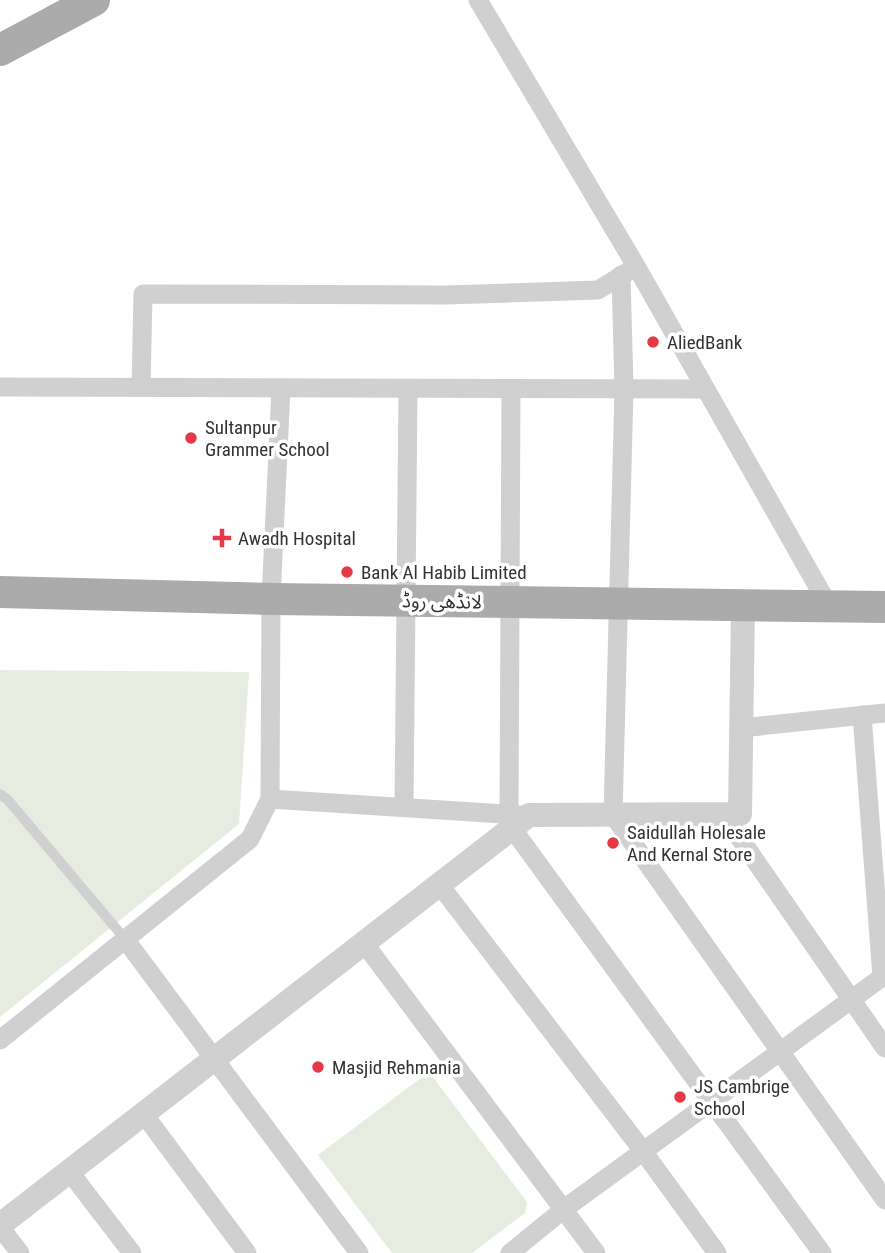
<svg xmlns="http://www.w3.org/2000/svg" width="885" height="1253" font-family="'Roboto Condensed','Noto Sans Arabic',sans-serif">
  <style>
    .green { fill: #e6ecdf }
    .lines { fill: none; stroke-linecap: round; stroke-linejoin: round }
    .service { stroke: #d0d0d0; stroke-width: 10 }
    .minor { stroke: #d0d0d0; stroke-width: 19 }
    .tertiary { stroke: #d0d0d0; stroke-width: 24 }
    .primary { stroke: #ababab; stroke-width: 32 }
    .poi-dot { fill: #e63946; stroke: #fff; stroke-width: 2.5 }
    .labels { text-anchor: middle; stroke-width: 7; stroke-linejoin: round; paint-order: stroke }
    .poi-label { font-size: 19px; fill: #333; stroke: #fff; text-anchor: start }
    .street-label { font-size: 19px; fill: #333; stroke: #fff }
  </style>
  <rect width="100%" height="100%" fill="#fff"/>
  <g class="green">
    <path d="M0,670l249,2 -10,152 -239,193z"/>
    <path d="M429,1072l98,130 -2,11 -53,40h-80l-74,-98z"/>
  </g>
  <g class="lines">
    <path class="service" d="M0,794l7,5 118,140"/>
    <g class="minor">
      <path d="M478,0l158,266 194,342"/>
      <path d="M621,275l3,114 -11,426 272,385"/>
      <path d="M0,387l704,2"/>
      <path d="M141,387l2,-93 303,1 152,-5 31,-19"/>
      <path d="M862,715l20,262"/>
      <path d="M741,728l144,-15"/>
      <path d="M270,799l250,16"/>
      <path d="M404,807l4,-418"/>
      <path d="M509,814l2,-425"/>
      <path d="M723,814l162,234"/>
      <path d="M512,828l310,425"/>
      <path d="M439,884l204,267 74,102"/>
      <path d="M125,939l234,314"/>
      <path d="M364,943l232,310"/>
      <path d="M0,1040l250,-201 20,-40 1,-200 10,-211"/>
      <path d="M143,1113l104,140"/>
      <path d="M69,1171l63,82"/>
      <path d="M0,1227l20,26"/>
      <path d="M510,1253l54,-44 321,-234"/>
    </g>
    <path class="tertiary" d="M0,1225l529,-410 211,-1 3,-208"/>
    <g class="primary">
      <path d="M0,50l94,-50"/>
      <path d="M0,592l271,7 614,8"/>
    </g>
  </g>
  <g class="poi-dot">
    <circle cx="653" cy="342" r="7"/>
    <circle cx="191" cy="438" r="7"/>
    <path d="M218.5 527.5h7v7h7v7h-7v7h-7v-7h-7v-7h7z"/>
    <circle cx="347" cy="572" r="7"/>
    <circle cx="613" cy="843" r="7"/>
    <circle cx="318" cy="1067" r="7"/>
    <circle cx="680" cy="1097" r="7"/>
  </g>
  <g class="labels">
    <g class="poi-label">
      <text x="667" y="349">AliedBank</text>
      <text x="205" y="434">Sultanpur<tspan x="205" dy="22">Grammer School</tspan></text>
      <text x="238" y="545">Awadh Hospital</text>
      <text x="361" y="579">Bank Al Habib Limited</text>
      <text x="627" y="839">Saidullah Holesale<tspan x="627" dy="22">And Kernal Store</tspan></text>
      <text x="332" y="1074">Masjid Rehmania</text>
      <text x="694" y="1093">JS Cambrige<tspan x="694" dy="22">School</tspan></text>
    </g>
    <g class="street-label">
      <text transform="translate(442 601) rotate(1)" y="7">لانڈھی روڈ</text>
    </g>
  </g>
</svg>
